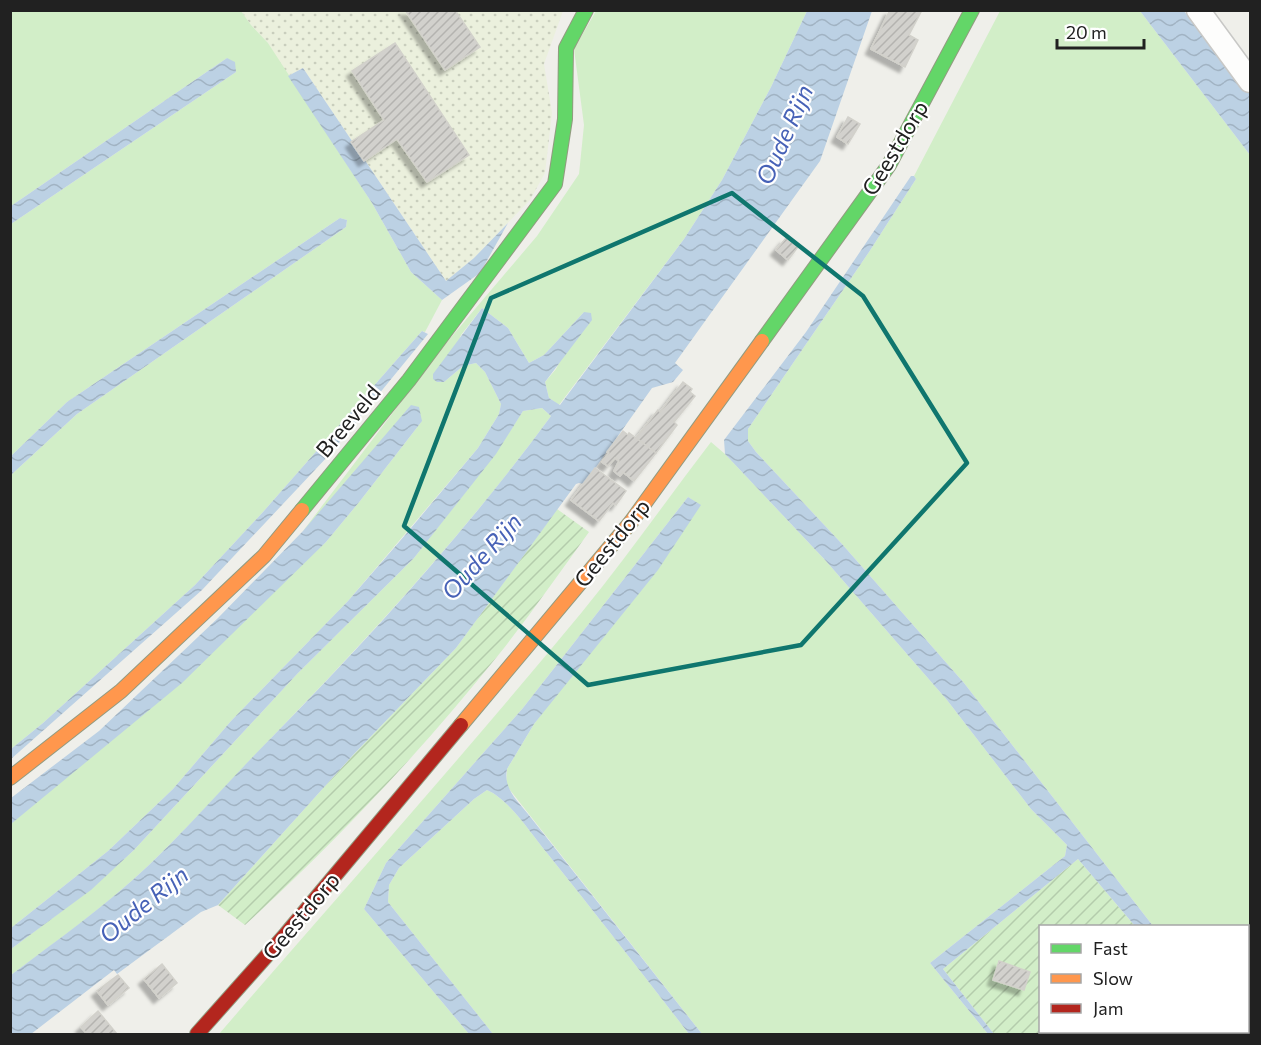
<svg xmlns="http://www.w3.org/2000/svg" width="1261" height="1045" font-family="Commissioner,sans-serif">
  <style>
    .farmland { fill: url(#farmland-dots) }
    .grass { fill: #d2eec8 }
    .garden { fill: url(#garden-furrows) }
    .water { fill: url(#water-waves) }
    .building { fill: url(#building-hatch); stroke: #d2d1cb; stroke-width: 1.5; filter: url(#shadow) }
    .lines { fill: none; stroke-linecap: round; stroke-linejoin: round }
    .street-casing { stroke: #c8c8c6; stroke-width: 25 }
    .fast-casing { stroke: #929b80; stroke-width: 16 }
    .slow-casing { stroke: #929b80; stroke-width: 16 }
    .jam-casing { stroke: #929b80; stroke-width: 16 }
    .street { stroke: #fdfdfc; stroke-width: 22 }
    .fast { stroke: #63d668; stroke-width: 14 }
    .slow { stroke: #ff974d; stroke-width: 14 }
    .jam { stroke: #b3261e; stroke-width: 14 }
    .marked { fill: none; stroke: #0f766e; stroke-width: 4.5; stroke-linejoin: round }
    .labels { text-anchor: middle; stroke-width: 4.5; stroke-linejoin: round; paint-order: stroke }
    .street-label { font-size: 22px; fill: #212121; stroke: #fff }
    .water-label { font-size: 24px; font-style: italic; fill: #4762b7; stroke: #fff }
  </style>
  <defs>
    <pattern id="farmland-dots" width="8" height="8" patternUnits="userSpaceOnUse" patternTransform="scale(1.5)"><rect width="8" height="8" fill="#ebf0dd"/><path d="M2 2h.1M6 6h.1" fill="none" stroke="#c9cebd" stroke-width="1.8" stroke-linecap="round"/></pattern>
    <pattern id="garden-furrows" width="10" height="10" patternUnits="userSpaceOnUse" patternTransform="scale(1.5)"><rect width="10" height="10" fill="#d2eec8"/><path d="M-1 1l2-2M0 10L10 0M9 11l2-2" fill="none" stroke="#b4ccac"/></pattern>
    <pattern id="water-waves" width="16" height="10" patternUnits="userSpaceOnUse" patternTransform="scale(1.5)"><rect width="16" height="10" fill="#bcd1e4"/><path d="M0 5q4-4 8 0t8 0" fill="none" stroke="#a1b3c3"/></pattern>
    <pattern id="building-hatch" width="6" height="6" patternUnits="userSpaceOnUse" patternTransform="scale(1.5)"><rect width="6" height="6" fill="#d2d1cd"/><path d="M-1 1l2-2M0 6l6-6M5 7l2-2" fill="none" stroke="#b4b3b0"/></pattern>
    <filter id="shadow"><feDropShadow dx="-5.5" dy="5.5" stdDeviation="1.5" flood-color="#0004"/></filter>
  </defs>
  <rect width="100%" height="100%" fill="#efefea"/>
  <path class="farmland" d="M241,11h322l-19,53 8,49 -7,60 -15,27 -56,58 -28,23 -143,-213 -15,8 -20,-33 -17,-18z"/>
  <g class="grass">
    <path d="M11,11h230l10,14 17,18 104,160 39,69 31,28 -17,32 -3,-1 -159,181 -68,73 -152,138 -32,26v-274l66,-61 269,-187 1,-7 -7,-2 -273,184 -56,54v-232l225,-152 -9,-14 -216,148z"/>
    <path d="M596,11h211l-36,76 -49,93 -38,59 -125,166 -10,-7 -4,-16 11,-13 28,-57 -40,43 -15,8 -21,-35 -26,-20 -21,27 -17,47 19,-16 13,-3 9,9 16,32 -2,10 -21,34 -130,153 -117,120 -58,68 -65,62 -97,77v-104l315,-282 34,-41 62,-80 -119,110 139,-183 95,-112 42,-62 5,-49 -10,-76z"/>
    <path d="M1000,11h140l110,144v879h-14l-3,-2h15v-106h-95l-189,-243 -122,-139 -86,-92 -8,-11v-12l121,-177 47,-73 -2,-3z"/>
    <path d="M542,408l9,8c-83,113 -178,217 -276,318 -42,43 -82,89 -126,131 -43,41 -91,75 -138,110v-26l79,-59 44,-40 164,-177 116,-115 81,-104 28,-43z"/>
    <path d="M711,442l14,12 101,107 121,139 84,109 36,36 -2,11 -135,107 58,71h-286l-196,-249 1,-16 27,-45 166,-219 -12,-8 -165,211 -137,155 -22,46 105,125h-250c121,-140 245,-279 363,-422 45,-55 86,-114 129,-170z"/>
    <path d="M487,790c23,10 44,44 60,63 48,60 95,120 142,181h-196l-105,-132 1,-17 10,-17 75,-69z"/>
  </g>
  <g class="garden">
    <path d="M557,509l32,23c-29,40 -58,82 -89,121 -77,96 -164,189 -255,272l-27,-20 135,-150 103,-107z"/>
    <path d="M1078,859l57,67h-95v106h40l3,2h-89l-51,-65z"/>
  </g>
  <g class="water">
    <path d="M807,11h65l-52,150 -145,202 8,7 -10,12 -21,6 -68,96 -5,-1 -3,1 -120,164 -103,107 -135,150 -17,7 -84,62 -3,-4 -83,64h-20v-59c46,-35 95,-69 138,-110 44,-42 83,-88 126,-131 98,-100 193,-205 276,-318l-9,-8 -19,3 -27,43 -82,104 -116,115 -164,177 -43,40 -80,59v-21l97,-77 65,-62 58,-68 117,-120 58,-67 72,-86 21,-34 2,-10 -16,-32 -9,-9 -13,3 -19,16h-7l-4,-3v-5l49,-66 26,20 21,35 15,-8 40,-43 7,1 1,7 -47,62 4,16 11,7 124,-166 38,-59 49,-93z"/>
    <path d="M1140,11h44l66,83v61z"/>
    <path d="M227,58l8,4 1,10 -225,152v-18z"/>
    <path d="M303,68l143,213 28,-23 34,-35 -28,50 -38,27 -31,-28 -39,-69 -84,-127z"/>
    <path d="M911,176h3l2,3 -47,73 -121,177v12l8,11 86,92 122,139 189,243h-18l-57,-67 -135,110 51,65h-6l-58,-71 135,-107 2,-11 -36,-36 -84,-109 -121,-139 -101,-107 -1,-14 82,-108z"/>
    <path d="M340,218l7,2 -1,7 -269,187 -66,61v-19l56,-54z"/>
    <path d="M422,331l6,3 -99,121 -127,135 -191,169v-10l32,-26 152,-138 68,-73z"/>
    <path d="M411,405l8,2 3,14 -62,80 -34,41 -144,141 -171,141v-26l88,-67 119,-113 85,-87z"/>
    <path d="M688,497l13,8 -43,65 -124,154 -27,45c-4,19 10,31 21,45l174,220h-13c-47,-61 -94,-121 -142,-181 -16,-19 -37,-53 -60,-63l-13,9 -75,69 -10,17 -1,17 105,132h-24l-105,-125 22,-46 137,-155z"/>
  </g>
  <g class="building">
    <path d="M405,10h50l25,37 -35,23z"/>
    <path d="M890,10h32l-13,25 9,5 -13,27 -34,-18z"/>
    <path d="M395,43l74,112 -42,27 -30,-43 -33,22 -13,-19 33,-22 -32,-49z"/>
    <path d="M848,117l12,7 -12,20 -11,-7z"/>
    <path d="M786,238l12,9 -10,13 -12,-10z"/>
    <path d="M683,382l9,7 -2,3 5,4 -21,26 3,3 -21,28 -20,-15 22,-28 2,2z"/>
    <path d="M623,431l5,4 1,-2 27,20 -22,28 -11,-9 -3,4 -6,-5 5,-10 -4,-3 -7,8 -6,-4 7,-9 -2,-1z"/>
    <path d="M595,468l31,23 -10,14 -3,-2 -14,18 -28,-21z"/>
    <path d="M999,961l31,11 -6,18 -31,-10z"/>
    <path d="M162,964l15,19 -18,15 -15,-19z"/>
    <path d="M118,975l11,13 -21,17 -11,-14z"/>
    <path d="M98,1011l19,23h-30l-6,-7z"/>
    <path d="M1077,1032h64l-3,2h-59z"/>
  </g>
  <g class="lines">
    <g class="street-casing">
      <path id="street" d="M1198,10l52,71"/>
    </g>
    <g class="fast-casing">
      <g id="fast">
        <path d="M762,341l127,-176 83,-155"/>
        <path d="M302,510l107,-130 146,-196 10,-65 1,-71 20,-38"/>
      </g>
    </g>
    <g class="slow-casing">
      <g id="slow">
        <path d="M461,725l170,-203 131,-181"/>
        <path d="M10,778l111,-87 143,-135 38,-46"/>
      </g>
    </g>
    <g class="jam-casing">
      <path id="jam" d="M197,1034l89,-100 175,-209"/>
    </g>
    <use href="#street" class="street"/>
    <use href="#fast" class="fast"/>
    <use href="#slow" class="slow"/>
    <use href="#jam" class="jam"/>
  </g>
  <path class="marked" d="M732,193l131,103 104,167 -166,182 -213,40 -184,-159 87,-228z"/>
  <g class="labels">
    <g class="street-label">
      <text transform="translate(895 148) rotate(-59)" y="8">Geestdorp</text>
      <text transform="translate(348 421) rotate(-50)" y="8">Breeveld</text>
      <text transform="translate(612 543) rotate(-51)" y="8">Geestdorp</text>
      <text transform="translate(301 916) rotate(-50)" y="8">Geestdorp</text>
    </g>
    <g class="water-label">
      <text transform="translate(785 135) rotate(-66)" y="8">Oude Rijn</text>
      <text transform="translate(482 557) rotate(-48)" y="8">Oude Rijn</text>
      <text transform="translate(144 905) rotate(-39)" y="8">Oude Rijn</text>
    </g>
  </g>
  <rect width="1261" height="1045" fill="none" stroke="#212121" stroke-width="24"/>
  <rect x="1039" y="925" width="210" height="108" fill="#ffffff" stroke="#a6a6a6" stroke-width="1.5"/>
  <rect x="1051" y="944" width="30" height="9" fill="#63d668" stroke="#a6a6a6" stroke-width="1.5"/>
  <text x="1093" y="955" font-size="18" fill="#212121">Fast</text>
  <rect x="1051" y="974" width="30" height="9" fill="#ff974d" stroke="#a6a6a6" stroke-width="1.5"/>
  <text x="1093" y="985" font-size="18" fill="#212121">Slow</text>
  <rect x="1051" y="1004" width="30" height="9" fill="#b3261e" stroke="#a6a6a6" stroke-width="1.5"/>
  <text x="1093" y="1015" font-size="18" fill="#212121">Jam</text>
  <path d="M1057 39v9h87v-9" fill="none" stroke="#212121" stroke-width="3"/>
  <text x="1066" y="39" font-size="18" fill="#212121" stroke="#ffffff" stroke-width="4.5" paint-order="stroke">20 m</text>
</svg>
